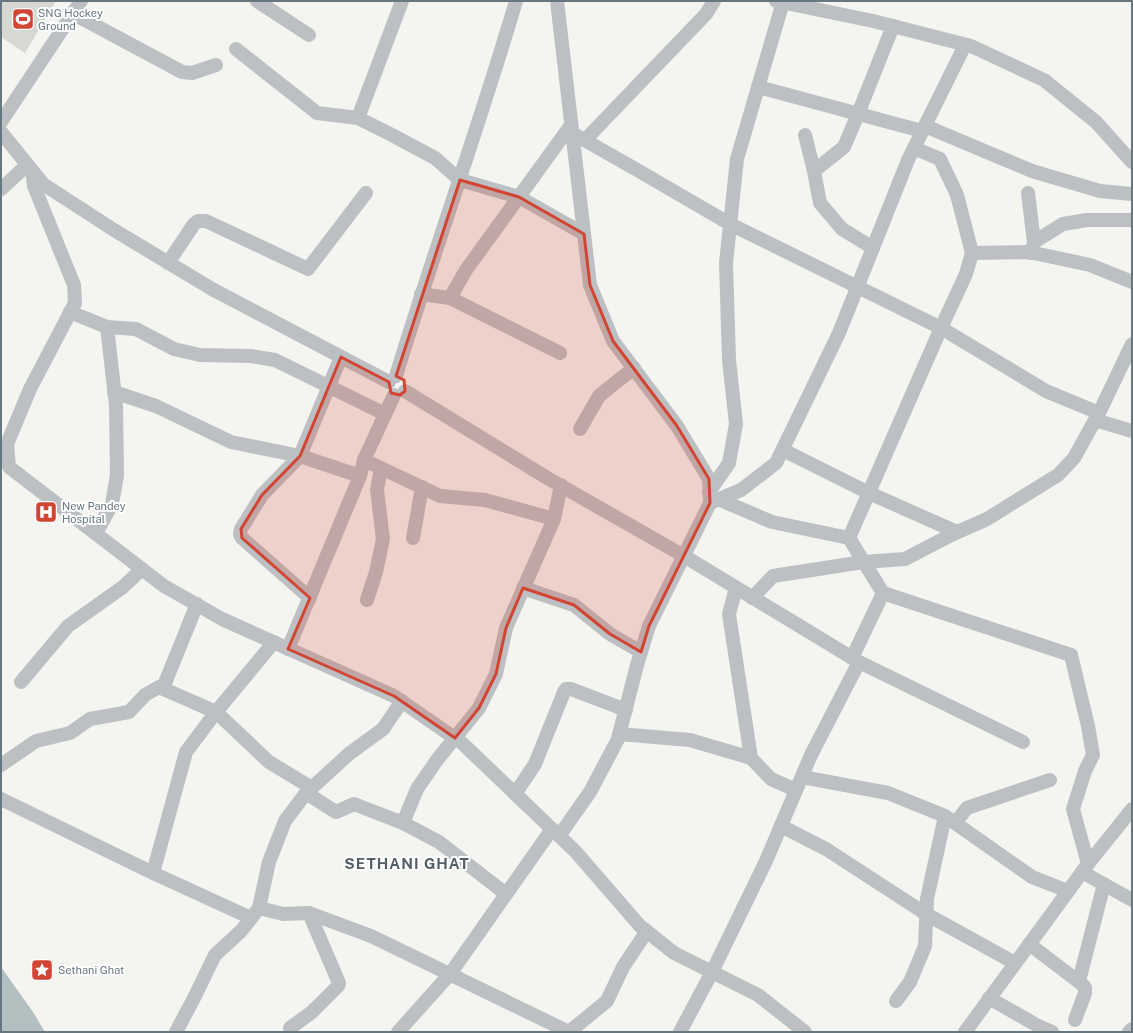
<svg xmlns="http://www.w3.org/2000/svg" width="1133" height="1033" font-family="'Public Sans',sans-serif">
  <style>
    .green { fill: #d5d9d1 }
    .water { fill: #b2c0c2 }
    .lines { fill: none; stroke-linecap: round; stroke-linejoin: round }
    .minor { stroke: #bcc0c3; stroke-width: 14 }
    .marked { fill: #d24433; fill-opacity: 0.2; stroke: #d24433; stroke-width: 3; stroke-linejoin: round }
    .labels { text-anchor: middle; stroke-width: 4; stroke-linejoin: round; paint-order: stroke }
    .poi-label { font-size: 11px; fill: #66777f; stroke: #fff; text-anchor: start }
    .district-label { font-size: 15px; font-weight: bold; letter-spacing: 1px; fill: #535f65; stroke: #fff }
  </style>
  <rect width="100%" height="100%" fill="#f4f4f1"/>
  <path class="green" d="M1,1h55l-31,52 -24,-16z"/>
  <path class="water" d="M1,967l32,45 12,20h-44z"/>
  <g class="lines">
    <g class="minor">
      <path d="M257,1l52,34"/>
      <path d="M557,1l33,284 23,56 64,85 32,53 1,24 -61,123 -12,39 -19,74 -28,53 -31,44"/>
      <path d="M776,1l97,20 98,25 73,34 52,42 36,40"/>
      <path d="M72,13l110,59 10,1 24,-8"/>
      <path d="M236,49l81,64 41,5 34,17 43,23 25,22 59,17 65,37"/>
      <path d="M758,87l164,44"/>
      <path d="M358,118l44,-117"/>
      <path d="M1,122l80,-121"/>
      <path d="M925,126l107,45 68,20 32,3"/>
      <path d="M1,132l42,52 71,46 98,59 177,93"/>
      <path d="M572,133l67,38 91,53 211,104 105,63 53,22"/>
      <path d="M805,135l9,36 6,32 22,26 31,19"/>
      <path d="M585,140l121,-126 8,-13"/>
      <path d="M914,148l26,11 17,36 15,58 -6,21 -25,54 -92,210 34,55 188,62 17,71 5,29 -8,16 -12,38 15,55"/>
      <path d="M32,170l2,16 40,99 1,18 -45,86 -23,55 2,23 155,119 58,33 172,77 68,47 113,108 65,75 34,27 84,42 47,37"/>
      <path d="M814,171l30,-24 14,-33 35,-88"/>
      <path d="M1,189l26,-24"/>
      <path d="M1028,193l6,49"/>
      <path d="M972,253l57,-1 61,13 42,17"/>
      <path d="M1031,253l3,-11 29,-18 24,-4h45"/>
      <path d="M168,263l26,-39 4,-3h8l102,48 58,-76"/>
      <path d="M421,294l29,4 16,-28 105,-145"/>
      <path d="M450,298l110,55"/>
      <path d="M70,312l37,15 29,2 38,20 26,6 51,1 24,4 110,54"/>
      <path d="M396,376c38,-125 83,-249 120,-375"/>
      <path d="M405,391l144,88 135,77 175,106 -48,93 -45,106 -54,111 -32,60"/>
      <path d="M114,392l42,14 75,36 69,14 60,20"/>
      <path d="M1095,420l37,11"/>
      <path d="M580,429l19,-33 6,-5 29,-23"/>
      <path d="M783,450l86,43 88,39"/>
      <path d="M364,460l76,36 45,4 69,19"/>
      <path d="M709,492l20,-29 7,-39 -7,-64 -3,-97 11,-104 46,-157"/>
      <path d="M718,499l54,23 77,16"/>
      <path d="M710,503l31,-13 35,-27 63,-130 69,-173 57,-115"/>
      <path d="M96,533l16,-29 5,-29 -1,-70 -9,-78"/>
      <path d="M413,538l9,-51"/>
      <path d="M523,588l51,17 36,29 31,18"/>
      <path d="M736,588l-7,26 22,144 20,21 25,11"/>
      <path d="M310,598l-68,-60 -2,-4 1,-5 21,-34 38,-39 41,-99"/>
      <path d="M752,598l21,-22 90,-14 42,-3 46,-24 36,-16 71,-44 16,-17 25,-45 33,-69"/>
      <path d="M367,600l9,-28 7,-33 -6,-49 4,-22"/>
      <path d="M288,649l72,-173 4,-16 30,-65"/>
      <path d="M852,658l31,-65"/>
      <path d="M859,662l164,80"/>
      <path d="M21,682l47,-56 55,-39 19,-18"/>
      <path d="M163,688l34,-84"/>
      <path d="M619,734l71,6 61,18"/>
      <path d="M1,765l35,-24 34,-8 20,-14 39,-7 16,-17 14,-8 57,25 53,50 43,26"/>
      <path d="M802,777l86,16 57,23 87,61 36,14"/>
      <path d="M306,793l30,19 18,-8 49,19 36,19 67,52"/>
      <path d="M515,794l20,-30 29,-72 2,-3h5l55,21"/>
      <path d="M1,799l152,74"/>
      <path d="M403,823l14,-34 20,-29 42,-52 17,-34 10,-46 48,-109 7,-34"/>
      <path d="M955,823l12,-15 83,-28"/>
      <path d="M781,826l45,23 100,65 89,49"/>
      <path d="M1082,872l50,28"/>
      <path d="M259,908l24,6 26,-1 62,23 198,96"/>
      <path d="M251,918l-98,-45 33,-121 30,-40 58,-70"/>
      <path d="M1029,944l54,41 2,3v5l-10,27"/>
      <path d="M1079,981l25,-97"/>
      <path d="M989,998l49,28 14,6"/>
      <path d="M896,1001l14,-19 15,-36 2,-47 18,-83"/>
      <path d="M290,1028l22,-16 26,-26 1,-3 -30,-70"/>
      <path d="M176,1032l17,-32 22,-45 26,-24 18,-23 10,-46 16,-41 21,-28 44,-40 33,-24 19,-28"/>
      <path d="M398,1032l52,-58 102,-145"/>
      <path d="M569,1032l38,-31 16,-34 24,-36"/>
      <path d="M965,1032l123,-168 44,-55"/>
      <path d="M1129,1032l3,-3"/>
    </g>
  </g>
  <path class="marked" d="M460,180l59,17 65,37 6,51 23,56 64,85 32,53 1,24 -61,123 -8,26 -31,-18 -36,-29 -51,-17 -17,40 -10,46 -17,34 -24,30 -61,-42 -106,-47 22,-51 -68,-60 -1,-9 21,-34 38,-39 41,-99 48,25 2,11 9,2 5,-4 -1,-11 -8,-4z"/>
  <defs>
    <g id="stadium-square" transform="scale(1.15)"><rect x="-9" y="-9" width="18" height="18" rx="4" fill="#d24433" stroke="#fff"/><path d="M0-5a6.5 5 0 1 0 0 10a6.5 5 0 1 0 0-10ZM-3.5-1.8h7v3.6h-7Z" fill="#fff"/></g>
    <g id="hospital-square" transform="scale(1.15)"><rect x="-9" y="-9" width="18" height="18" rx="4" fill="#d24433" stroke="#fff"/><path d="M-5-5h3v3.5h4V-5h3V5h-3V1.5h-4V5h-3Z" fill="#fff"/></g>
    <g id="sight-square" transform="scale(1.15)"><rect x="-9" y="-9" width="18" height="18" rx="4" fill="#d24433" stroke="#fff"/><path d="M0-6L1.8-2.2L6-1.7L2.9 1.2L3.7 5.4L0 3.3L-3.7 5.4L-2.9 1.2L-6-1.7L-1.8-2.2Z" fill="#fff"/></g>
  </defs>
  <g fill-rule="evenodd">
    <use href="#stadium-square" x="23" y="19"/>
    <use href="#hospital-square" x="46" y="512"/>
    <use href="#sight-square" x="42" y="970"/>
  </g>
  <g class="labels">
    <g class="poi-label">
      <text x="38" y="17">SNG Hockey<tspan x="38" dy="13">Ground</tspan></text>
      <text x="62" y="510">New Pandey<tspan x="62" dy="13">Hospital</tspan></text>
      <text x="58" y="974">Sethani Ghat</text>
    </g>
    <g class="district-label">
      <text x="407" y="869">SETHANI GHAT</text>
    </g>
  </g>
  <rect width="1133" height="1033" fill="none" stroke="#66777f" stroke-width="4"/>
</svg>
